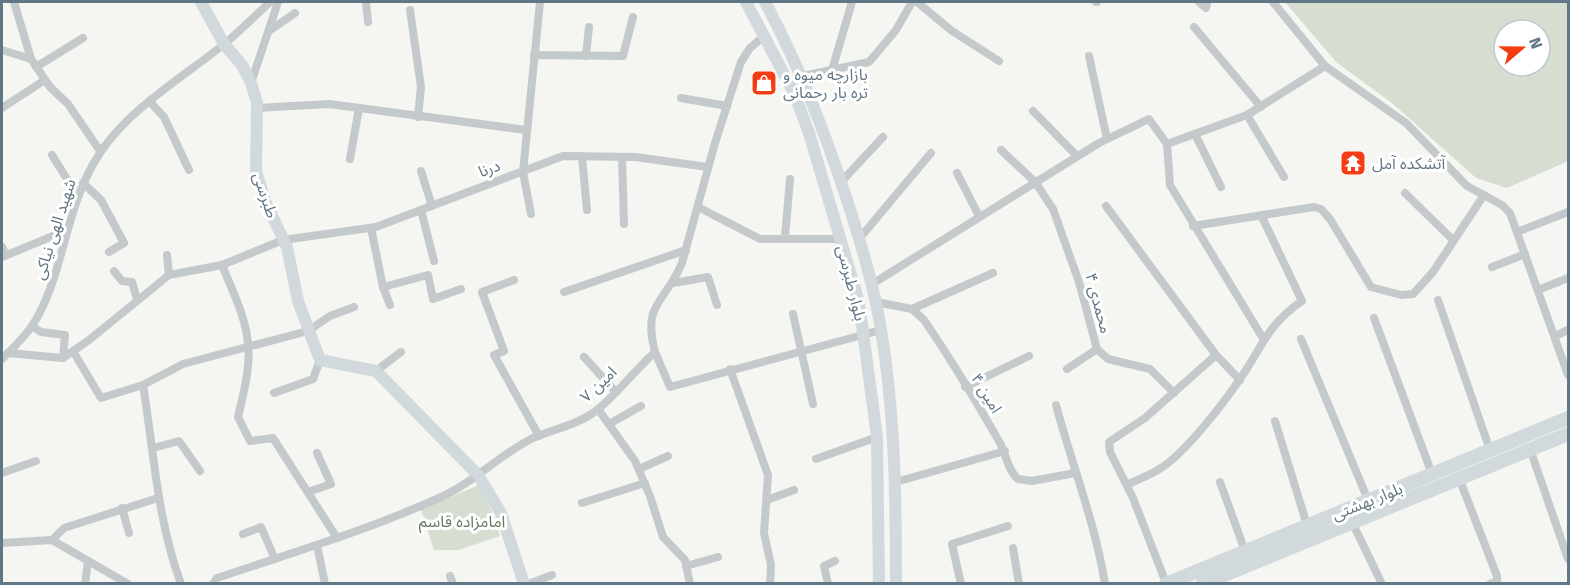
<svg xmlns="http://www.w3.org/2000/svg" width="1570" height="585" font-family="'Fira Sans','Noto Sans Arabic',sans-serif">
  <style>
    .green { fill: #d6ded2; fill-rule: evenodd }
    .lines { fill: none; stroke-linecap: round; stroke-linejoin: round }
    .street { stroke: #c4c9cb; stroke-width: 8 }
    .secondary { stroke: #d2d9dd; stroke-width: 12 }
    .primary { stroke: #d2d9dd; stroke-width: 14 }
    .labels { text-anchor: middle; stroke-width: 6; stroke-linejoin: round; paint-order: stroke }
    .poi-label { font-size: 16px; fill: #617785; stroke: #fff; text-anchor: start }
    .street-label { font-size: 16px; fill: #617785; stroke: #fff }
    .park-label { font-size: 16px; fill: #677c61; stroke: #fff }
  </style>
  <rect width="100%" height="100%" fill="#f5f5f1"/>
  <g class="green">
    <path d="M1285,2h283v159l-61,27 -31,-10 -84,-75 -56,-41zM1504,30h36v36h-36z"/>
    <path d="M479,485l16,33 5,18 -41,14h-25l-13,-41z"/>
  </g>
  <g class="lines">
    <g class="street">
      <path d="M14,2l17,57 19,28 18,17 32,47"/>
      <path d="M366,2l2,20"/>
      <path d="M917,2l35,29 47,30"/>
      <path d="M1096,2h1"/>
      <path d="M1199,2l7,6 1,-6"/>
      <path d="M1273,2l52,64 81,57 61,63 35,19 8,8 58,162"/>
      <path d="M410,10l11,77 -3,30"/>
      <path d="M1194,27l67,80"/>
      <path d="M269,31l26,-18"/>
      <path d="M2,50l29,9"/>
      <path d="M534,55l89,1 10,-39"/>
      <path d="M586,56l3,-29"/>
      <path d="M1089,56l18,83"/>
      <path d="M36,67l47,-29"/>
      <path d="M832,70l20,-68"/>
      <path d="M803,76l66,-14 27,-32 16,-28"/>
      <path d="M251,83l27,-81"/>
      <path d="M681,98l46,8"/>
      <path d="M150,102l14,15 25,53"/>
      <path d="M2,108l43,-28"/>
      <path d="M257,108l72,-4 197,26"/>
      <path d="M1033,111l44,45"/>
      <path d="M1247,115l37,62"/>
      <path d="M1195,134l26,53"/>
      <path d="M1167,144l3,41 94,155"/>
      <path d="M1167,144l80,-29 78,-49"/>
      <path d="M1001,150l34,32 18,27 26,73 18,67 11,10 42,10 24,24"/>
      <path d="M52,155l25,40"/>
      <path d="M582,156l5,54"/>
      <path d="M622,157l2,67"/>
      <path d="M350,159l9,-51"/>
      <path d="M421,171l11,35"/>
      <path d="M957,173l22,43"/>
      <path d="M841,182l42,-45"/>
      <path d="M83,183l18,17 23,43 -15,9"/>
      <path d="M1405,193l48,47"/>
      <path d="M1106,206l110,149 24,25"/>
      <path d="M698,207l62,32h81"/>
      <path d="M421,210l13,51"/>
      <path d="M531,214l-8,-42 17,-170"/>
      <path d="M1193,226l121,-19 7,2 9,10 41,68 30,8 12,-1 20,-22 51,-77"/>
      <path d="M371,228l12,59 45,-12 5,24 28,-10"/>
      <path d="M1517,232l51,-20"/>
      <path d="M785,237l5,-58"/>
      <path d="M859,239l72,-86"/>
      <path d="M2,247l4,8"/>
      <path d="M167,255l2,20"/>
      <path d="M2,257l63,-26"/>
      <path d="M222,265c10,25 24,52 26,79 3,23 -5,51 -10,73l12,24 23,-3 64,100"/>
      <path d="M1492,267l33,-13"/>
      <path d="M114,271l8,10 10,1 5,17"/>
      <path d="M514,280l-32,12 22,59 -10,4 45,81"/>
      <path d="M673,283l35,-6 9,28"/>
      <path d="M872,284l227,-141 50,-24 18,25"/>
      <path d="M383,287l7,18"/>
      <path d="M1538,290l30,-12"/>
      <path d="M564,292l122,-42"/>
      <path d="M1438,300l52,150"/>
      <path d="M876,302l36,7 12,11c27,39 52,81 76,123 6,11 8,28 18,36l14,2 43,-8"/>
      <path d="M912,309l81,-36"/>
      <path d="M793,314l20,90"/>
      <path d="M1374,318l58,156"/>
      <path d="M32,326l9,6 24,3 -2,23"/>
      <path d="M1555,336l13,-6"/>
      <path d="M1301,339l67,161"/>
      <path d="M73,351l28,47 42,-13 40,-21 125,-33 22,-15 24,-9"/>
      <path d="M655,352l15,35 211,-57"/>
      <path d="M8,353l55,5 26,-18 80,-65 53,-10 61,-25 93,-13 187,-71 72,1 73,10"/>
      <path d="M584,357l31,34"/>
      <path d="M2,359c14,-14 28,-27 37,-45 27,-52 27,-110 61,-161 29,-44 83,-76 123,-108 16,-13 32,-29 47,-43"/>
      <path d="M730,369l38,106 -4,58 7,32 -1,19"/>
      <path d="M1067,369l30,-20"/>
      <path d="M376,371l25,-19"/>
      <path d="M143,385c11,67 14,134 38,199"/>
      <path d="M965,387l64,-31"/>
      <path d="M274,393l39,-14 7,-19"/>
      <path d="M1056,405c16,60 39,117 49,179"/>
      <path d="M598,409l37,52 15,35 13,41 22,23 5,24"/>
      <path d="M1275,421l32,104"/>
      <path d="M609,424l32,-18"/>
      <path d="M153,448l26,-7 21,30"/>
      <path d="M1530,449l38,110"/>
      <path d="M816,459l61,-22"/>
      <path d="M639,469l29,-13"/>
      <path d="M2,473l34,-12"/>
      <path d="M1459,478l38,98v5l-7,3"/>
      <path d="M896,482l109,-31"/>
      <path d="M1220,482l25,69"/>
      <path d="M1127,485c12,-6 26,-11 37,-19 24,-17 59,-62 76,-87 23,-33 27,-54 62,-78l-41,-86"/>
      <path d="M308,492l23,-8 -14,-31"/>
      <path d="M767,500l27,-10"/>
      <path d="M582,503l63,-20"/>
      <path d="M122,508l7,25"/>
      <path d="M1352,522l30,62"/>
      <path d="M243,534l18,-7 14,32"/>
      <path d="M52,540l12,-12 94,-30"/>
      <path d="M2,543l50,-3 76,44"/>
      <path d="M317,545l8,39"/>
      <path d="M1013,548l6,36"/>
      <path d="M686,566l32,-9"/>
      <path d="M450,576l3,8"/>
      <path d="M1166,583l-33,-85 -23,-46 -1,-10 36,-24 71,-63"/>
      <path d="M85,584l3,-23"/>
      <path d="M213,584l4,-6c75,-25 151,-48 222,-80 34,-15 59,-42 92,-59 22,-10 47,-14 66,-29 19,-15 39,-41 58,-58 -13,-50 10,-48 27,-89l33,-120 26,-81 9,-14 14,-12"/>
      <path d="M529,584l23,-9"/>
      <path d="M828,584l-4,-18 11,-5"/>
      <path d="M961,584l-9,-40 56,-18"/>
    </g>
    <g class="secondary">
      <path d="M201,2l23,42 18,21 9,18 6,20 -1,68 9,30 22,46 11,54 22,59 56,11 102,104 23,38 23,71"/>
      <path d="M746,2l48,91 15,40 50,169 18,135 2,147"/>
      <path d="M765,2c35,65 60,130 83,201 13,41 26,83 33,127 14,84 15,168 15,254"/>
    </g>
    <g class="primary">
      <path d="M1166,584l402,-166"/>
      <path d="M1202,584l366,-150"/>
    </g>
  </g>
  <defs>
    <g id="shop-square" transform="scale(1.35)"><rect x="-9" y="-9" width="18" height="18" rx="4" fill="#f43c13" stroke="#fff"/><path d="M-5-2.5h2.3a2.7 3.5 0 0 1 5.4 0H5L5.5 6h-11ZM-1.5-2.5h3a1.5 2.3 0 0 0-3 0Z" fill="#fff"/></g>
    <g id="temple-square" transform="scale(1.35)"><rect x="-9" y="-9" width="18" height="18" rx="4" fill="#f43c13" stroke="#fff"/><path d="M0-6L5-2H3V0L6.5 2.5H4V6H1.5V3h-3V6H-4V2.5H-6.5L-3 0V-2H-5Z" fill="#fff"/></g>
  </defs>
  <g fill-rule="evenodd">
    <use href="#shop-square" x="764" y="83"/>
    <use href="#temple-square" x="1353" y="163"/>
  </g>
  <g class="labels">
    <g class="poi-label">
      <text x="783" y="80">بازارچه میوه و<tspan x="783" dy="18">تره بار رحمانی</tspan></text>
      <text x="1372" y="169">آتشکده آمل</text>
    </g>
    <g class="street-label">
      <text transform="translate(489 168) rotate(-21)" y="6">درنا</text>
      <text transform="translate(266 195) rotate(72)" y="6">طبرسی</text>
      <text transform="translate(54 229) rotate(-72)" y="6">شهید الهی نیاکی</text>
      <text transform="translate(852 283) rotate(76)" y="6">بلوار طبرسی</text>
      <text transform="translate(1099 303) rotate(75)" y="6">محمدی ۴</text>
      <text transform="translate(598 384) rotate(-44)" y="6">امین ۷</text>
      <text transform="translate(987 393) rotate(58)" y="6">امین ۴</text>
      <text transform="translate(1367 501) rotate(-22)" y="6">بلوار بهشتی</text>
    </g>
    <g class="park-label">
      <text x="462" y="527">امامزاده قاسم</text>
    </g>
  </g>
  <rect width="1570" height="585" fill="none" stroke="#617785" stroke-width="6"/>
  <g transform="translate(1522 48) rotate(70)"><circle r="28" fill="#ffffff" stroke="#c0c9ce" stroke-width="1.5"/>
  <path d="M0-4.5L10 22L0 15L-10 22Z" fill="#f43c13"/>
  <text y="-9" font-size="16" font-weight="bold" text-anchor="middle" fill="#617785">N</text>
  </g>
</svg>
